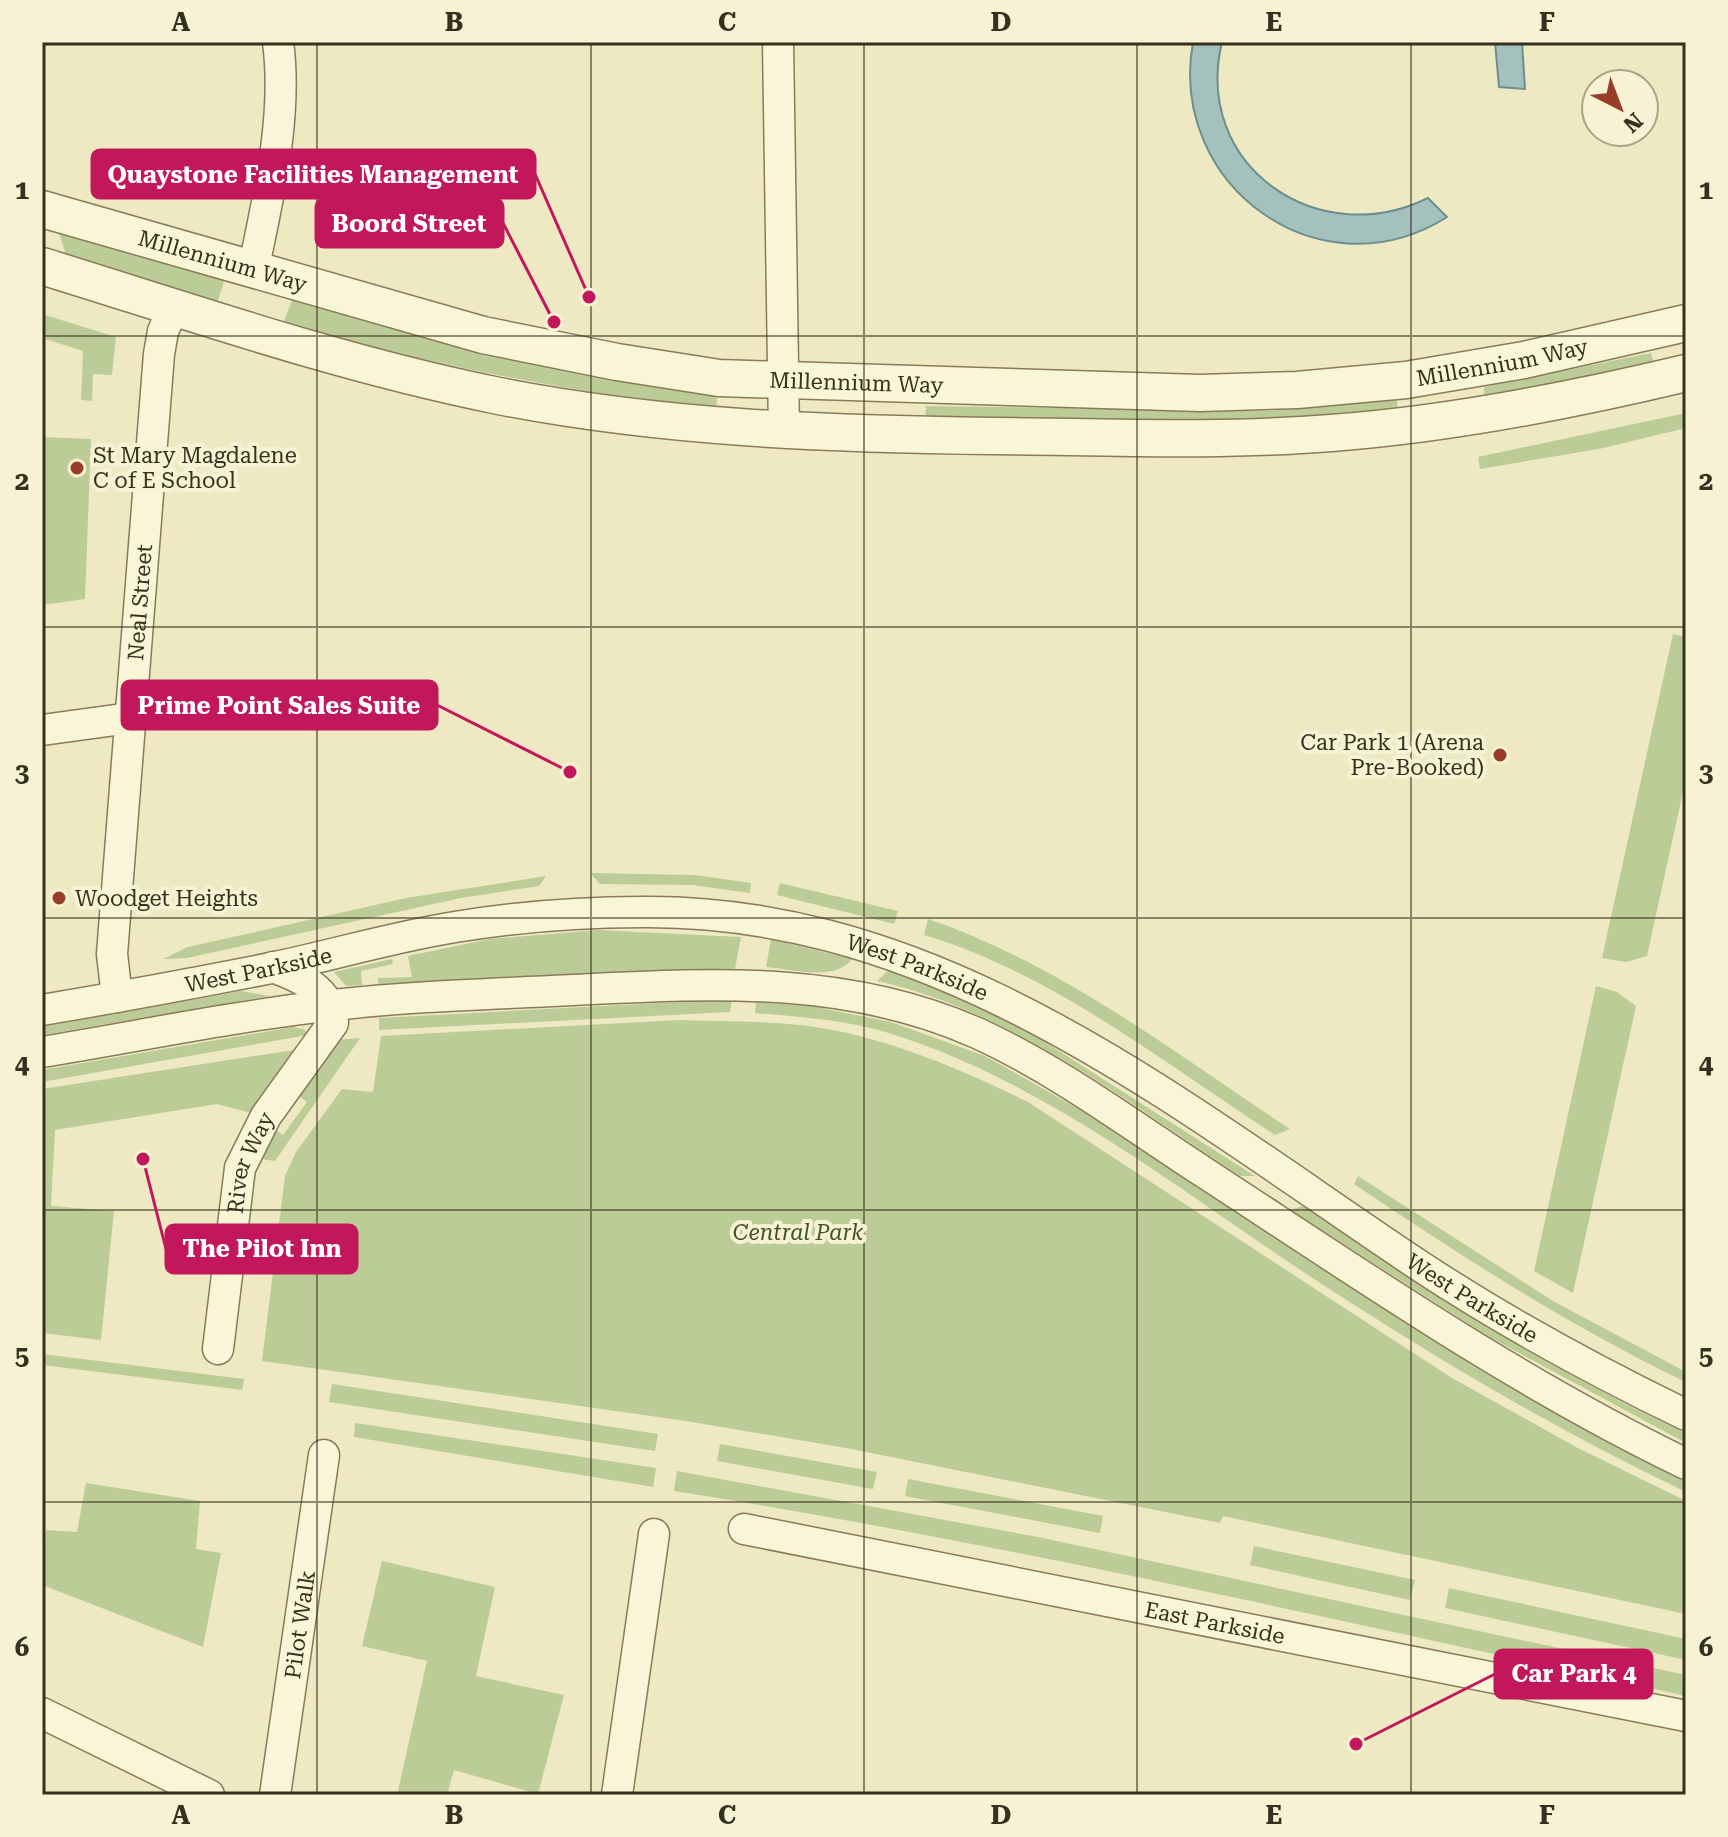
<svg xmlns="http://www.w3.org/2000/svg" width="1728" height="1837" font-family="'Roboto Serif',serif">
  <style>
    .green { fill: #bccc97 }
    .water { fill: #a5c1be; stroke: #6c8f8d; stroke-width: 2 }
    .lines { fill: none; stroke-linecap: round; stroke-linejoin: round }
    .minor-casing { stroke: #897b5a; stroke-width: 33 }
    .tertiary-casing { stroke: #897b5a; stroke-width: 39 }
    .minor { stroke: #f9f5d7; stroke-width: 30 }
    .tertiary { stroke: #f9f5d7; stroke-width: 36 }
    .grid { fill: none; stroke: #38301e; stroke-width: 2; stroke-opacity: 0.55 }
    .poi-dot { fill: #983d2a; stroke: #f6f2d3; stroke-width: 3 }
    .labels { text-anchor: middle; stroke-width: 8; stroke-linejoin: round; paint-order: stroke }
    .street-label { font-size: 22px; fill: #38301e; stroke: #f6f2d3 }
    .poi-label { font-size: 22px; fill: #38301e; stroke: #f6f2d3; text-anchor: start }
    .park-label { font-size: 22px; font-style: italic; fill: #405525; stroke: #f6f2d3 }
    .leader { fill: none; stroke: #c2185b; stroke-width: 3 }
    .callout-dot { fill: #c2185b; stroke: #f6f2d3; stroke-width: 3 }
    .callout { fill: #c2185b; stroke: #c2185b; stroke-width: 3 }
    .callout-label { font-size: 24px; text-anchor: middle; font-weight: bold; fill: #fff }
    .neatline { fill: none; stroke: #38301e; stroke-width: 3 }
    .grid-label { font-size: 26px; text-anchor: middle; font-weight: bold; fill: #38301e }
  </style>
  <rect width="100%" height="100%" fill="#eee9c3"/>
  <g class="green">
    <path d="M58,230l167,48 -8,26 -151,-49z"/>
    <path d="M292,300l224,60 201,34 -1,17c-148,-20 -290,-47 -433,-87z"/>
    <path d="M42,314l74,23 -4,38 -19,-1 -1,27 -11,-1 2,-49 -41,-13z"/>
    <path d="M1651,353l4,14 -170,33 -1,-13z"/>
    <path d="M1397,400l1,14 -128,10 -345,-4 1,-14 341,5z"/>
    <path d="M1686,413v15l-87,21 -119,20 -2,-12z"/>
    <path d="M42,437l49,2 -6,160 -43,6z"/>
    <path d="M1673,634l13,3v141l-39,178 -21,6 -24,-4z"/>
    <path d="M590,873l105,2 56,8 -1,10 -58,-8 -92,-1z"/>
    <path d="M546,876l-7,10 -78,12 -274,60 -24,1 25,-12 218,-49z"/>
    <path d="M780,883l118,28 -4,13 -117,-29z"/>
    <path d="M928,919c132,45 247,134 362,210l-15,6c-111,-72 -223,-162 -351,-200z"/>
    <path d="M598,930l143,7 -6,32 -357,15v-6l34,-1 -4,-21 81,-17z"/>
    <path d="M771,939l81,20c-17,23 -61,10 -86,8z"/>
    <path d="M392,959l1,5 -32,7 1,14 -16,1 -12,-14z"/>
    <path d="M889,970l70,27 64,31 232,148h-15c-114,-74 -227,-165 -363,-195z"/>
    <path d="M1596,986l21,6 19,14 -63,287 -39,-22z"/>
    <path d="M241,991l29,5 -228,39v-8z"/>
    <path d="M732,999l-2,13 -351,18v-12z"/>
    <path d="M756,1002l55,4 80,16 94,34 94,53 397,257 84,49 126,63v14c-130,-62 -251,-134 -372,-213 -134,-88 -267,-196 -422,-245 -44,-14 -91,-17 -137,-21z"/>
    <path d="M680,1020c50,2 103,0 153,10 69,14 132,41 195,72l424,276 124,69 110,54v113l-463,-98 -3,7 -374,-75 -160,-27 -424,-60 23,-185 11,-24 46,-63 31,3 8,-56z"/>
    <path d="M293,1027l11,2 4,6 -266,47v-12z"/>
    <path d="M360,1038l-85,123 -21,-3 17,-31 12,8 24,-33 -11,-8 39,-54z"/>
    <path d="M300,1049l-49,64 -34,-9 -162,26 -4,76 63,5 -13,129 -59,-7v-244z"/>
    <path d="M1358,1176l195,125 133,71v10c-117,-56 -225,-126 -332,-198z"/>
    <path d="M1303,1206c123,83 248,165 383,227v10l-195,-105 -201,-128z"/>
    <path d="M42,1354l202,25 -2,11 -200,-25z"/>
    <path d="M332,1384l326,50 -3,17 -326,-49z"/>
    <path d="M355,1423l301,45 -3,19 -299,-50z"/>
    <path d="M720,1444l157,28 -4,17 -156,-28z"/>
    <path d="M677,1471l361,66 648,138v21c-336,-73 -672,-151 -1012,-205z"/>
    <path d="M908,1479l195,37 -3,17 -195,-37z"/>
    <path d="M86,1483l114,18 -4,48 25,4 -18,94 -161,-62 4,-55 31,2z"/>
    <path d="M1254,1546l161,34 -5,20 -160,-35z"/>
    <path d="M382,1561l113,26 -19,89 88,19 -26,99 -84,-24 -7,25h-50l30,-134 -65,-15z"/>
    <path d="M1449,1588l237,51v21l-241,-52z"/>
  </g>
  <g class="water">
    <path d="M1193,42h29c-30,125 97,210 206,156l19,19c-126,80 -280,-31 -254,-175z"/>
    <path d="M1495,42h27l3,47 -26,-2z"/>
  </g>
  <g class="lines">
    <g class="minor-casing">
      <g id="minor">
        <path d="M778,42l6,389"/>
        <path d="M253,271c15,-73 35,-155 25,-229"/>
        <path d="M42,730l88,-12"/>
        <path id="s1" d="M117,997l-5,-43 47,-600 4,-23 11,-24"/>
        <path id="s2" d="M42,1010c77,-13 153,-27 229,-42 62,-13 122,-31 184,-41 62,-10 124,-15 187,-15 302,-3 540,196 778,354 85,56 175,105 266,149"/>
        <path d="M42,1052c97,-16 193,-36 291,-47 80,-9 160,-11 240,-15 139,-7 274,-15 404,43 81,37 154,92 228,140 158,103 311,209 481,291"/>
        <path id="s3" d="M218,1349l22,-181 26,-52 67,-93c-3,-34 -31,-45 -60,-56"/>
        <path id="s4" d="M744,1529l942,187"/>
        <path d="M42,1713l167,82"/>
        <path id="s5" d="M275,1795l49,-340"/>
        <path d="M617,1795l37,-261"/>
      </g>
    </g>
    <g class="tertiary-casing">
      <g id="tertiary">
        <path id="s6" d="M42,209l441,126 134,27 102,16 481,15 97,-3 109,-10 118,-20 162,-37"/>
        <path d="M42,266c149,46 299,98 452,129 165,33 333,39 501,41 112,1 224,6 336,-3 120,-9 238,-32 355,-60"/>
      </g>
    </g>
    <use href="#minor" class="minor"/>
    <use href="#tertiary" class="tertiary"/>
  </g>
  <path class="grid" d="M317,42v1753M591,42v1753M864,42v1753M1137,42v1753M1411,42v1753M42,336h1644M42,627h1644M42,918h1644M42,1210h1644M42,1502h1644"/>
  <g class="poi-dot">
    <circle cx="77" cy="468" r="8"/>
    <circle cx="1500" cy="755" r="8"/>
    <circle cx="59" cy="898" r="8"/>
  </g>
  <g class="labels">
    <g class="street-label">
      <text dy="8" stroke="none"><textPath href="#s6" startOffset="188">Millennium Way</textPath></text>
      <text dy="8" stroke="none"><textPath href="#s6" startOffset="1484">Millennium Way</textPath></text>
      <text dy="8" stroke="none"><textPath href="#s6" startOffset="836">Millennium Way</textPath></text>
      <text dy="8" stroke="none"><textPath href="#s1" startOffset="396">Neal Street</textPath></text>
      <text dy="8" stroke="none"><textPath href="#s2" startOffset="892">West Parkside</textPath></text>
      <text dy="8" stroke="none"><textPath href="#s2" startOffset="220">West Parkside</textPath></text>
      <text dy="8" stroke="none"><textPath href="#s3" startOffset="190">River Way</textPath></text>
      <text dy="8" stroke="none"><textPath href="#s2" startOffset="1540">West Parkside</textPath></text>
      <text dy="8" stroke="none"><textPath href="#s4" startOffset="480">East Parkside</textPath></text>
      <text dy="8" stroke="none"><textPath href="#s5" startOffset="172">Pilot Walk</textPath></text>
    </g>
    <g class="poi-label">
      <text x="93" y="463">St Mary Magdalene<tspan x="93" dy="25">C of E School</tspan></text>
      <text x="1484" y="750" text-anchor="end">Car Park 1 (Arena<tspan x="1484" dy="25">Pre-Booked)</tspan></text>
      <text x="75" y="906">Woodget Heights</text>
    </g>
    <g class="park-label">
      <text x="798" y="1240">Central Park</text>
    </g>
  </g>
  <path class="leader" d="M589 297L535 174M554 322L503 223M570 772L437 705M143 1159L166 1249M1356 1744L1495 1674"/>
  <g class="callout-dot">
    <circle cx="589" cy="297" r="8"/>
    <circle cx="554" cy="322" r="8"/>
    <circle cx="570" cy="772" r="8"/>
    <circle cx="143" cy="1159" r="8"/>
    <circle cx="1356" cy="1744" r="8"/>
  </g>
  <g class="callout">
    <rect x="92" y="150" width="443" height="48" rx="8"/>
    <rect x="316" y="199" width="187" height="48" rx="8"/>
    <rect x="122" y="681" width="315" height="48" rx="8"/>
    <rect x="166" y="1225" width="191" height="48" rx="8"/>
    <rect x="1495" y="1650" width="157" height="48" rx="8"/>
  </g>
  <g class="callout-label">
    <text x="313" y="183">Quaystone Facilities Management</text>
    <text x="409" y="232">Boord Street</text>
    <text x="279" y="714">Prime Point Sales Suite</text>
    <text x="262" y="1257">The Pilot Inn</text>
    <text x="1574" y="1682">Car Park 4</text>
  </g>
  <rect width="1728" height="1837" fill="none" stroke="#f6f2d3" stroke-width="88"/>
  <g transform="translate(1620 108) rotate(138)"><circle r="38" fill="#f6f2d3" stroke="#aaa48b" stroke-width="2"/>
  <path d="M0-6L14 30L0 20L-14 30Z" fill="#983d2a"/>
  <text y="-12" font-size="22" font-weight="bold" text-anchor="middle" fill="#38301e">N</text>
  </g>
  <rect x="44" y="44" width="1640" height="1749" class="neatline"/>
  <g class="grid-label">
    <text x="181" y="31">A</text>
    <text x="454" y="31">B</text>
    <text x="727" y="31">C</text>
    <text x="1001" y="31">D</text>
    <text x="1274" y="31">E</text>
    <text x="1547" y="31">F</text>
    <text x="22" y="199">1</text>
    <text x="1706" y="199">1</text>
    <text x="22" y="490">2</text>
    <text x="1706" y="490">2</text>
    <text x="22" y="782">3</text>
    <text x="1706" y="782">3</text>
    <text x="22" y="1073">4</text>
    <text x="1706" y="1073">4</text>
    <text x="22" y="1365">5</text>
    <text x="1706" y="1365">5</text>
    <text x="22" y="1656">6</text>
    <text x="1706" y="1656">6</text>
    <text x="181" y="1824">A</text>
    <text x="454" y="1824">B</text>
    <text x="727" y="1824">C</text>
    <text x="1001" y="1824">D</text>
    <text x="1274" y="1824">E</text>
    <text x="1547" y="1824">F</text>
  </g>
</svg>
